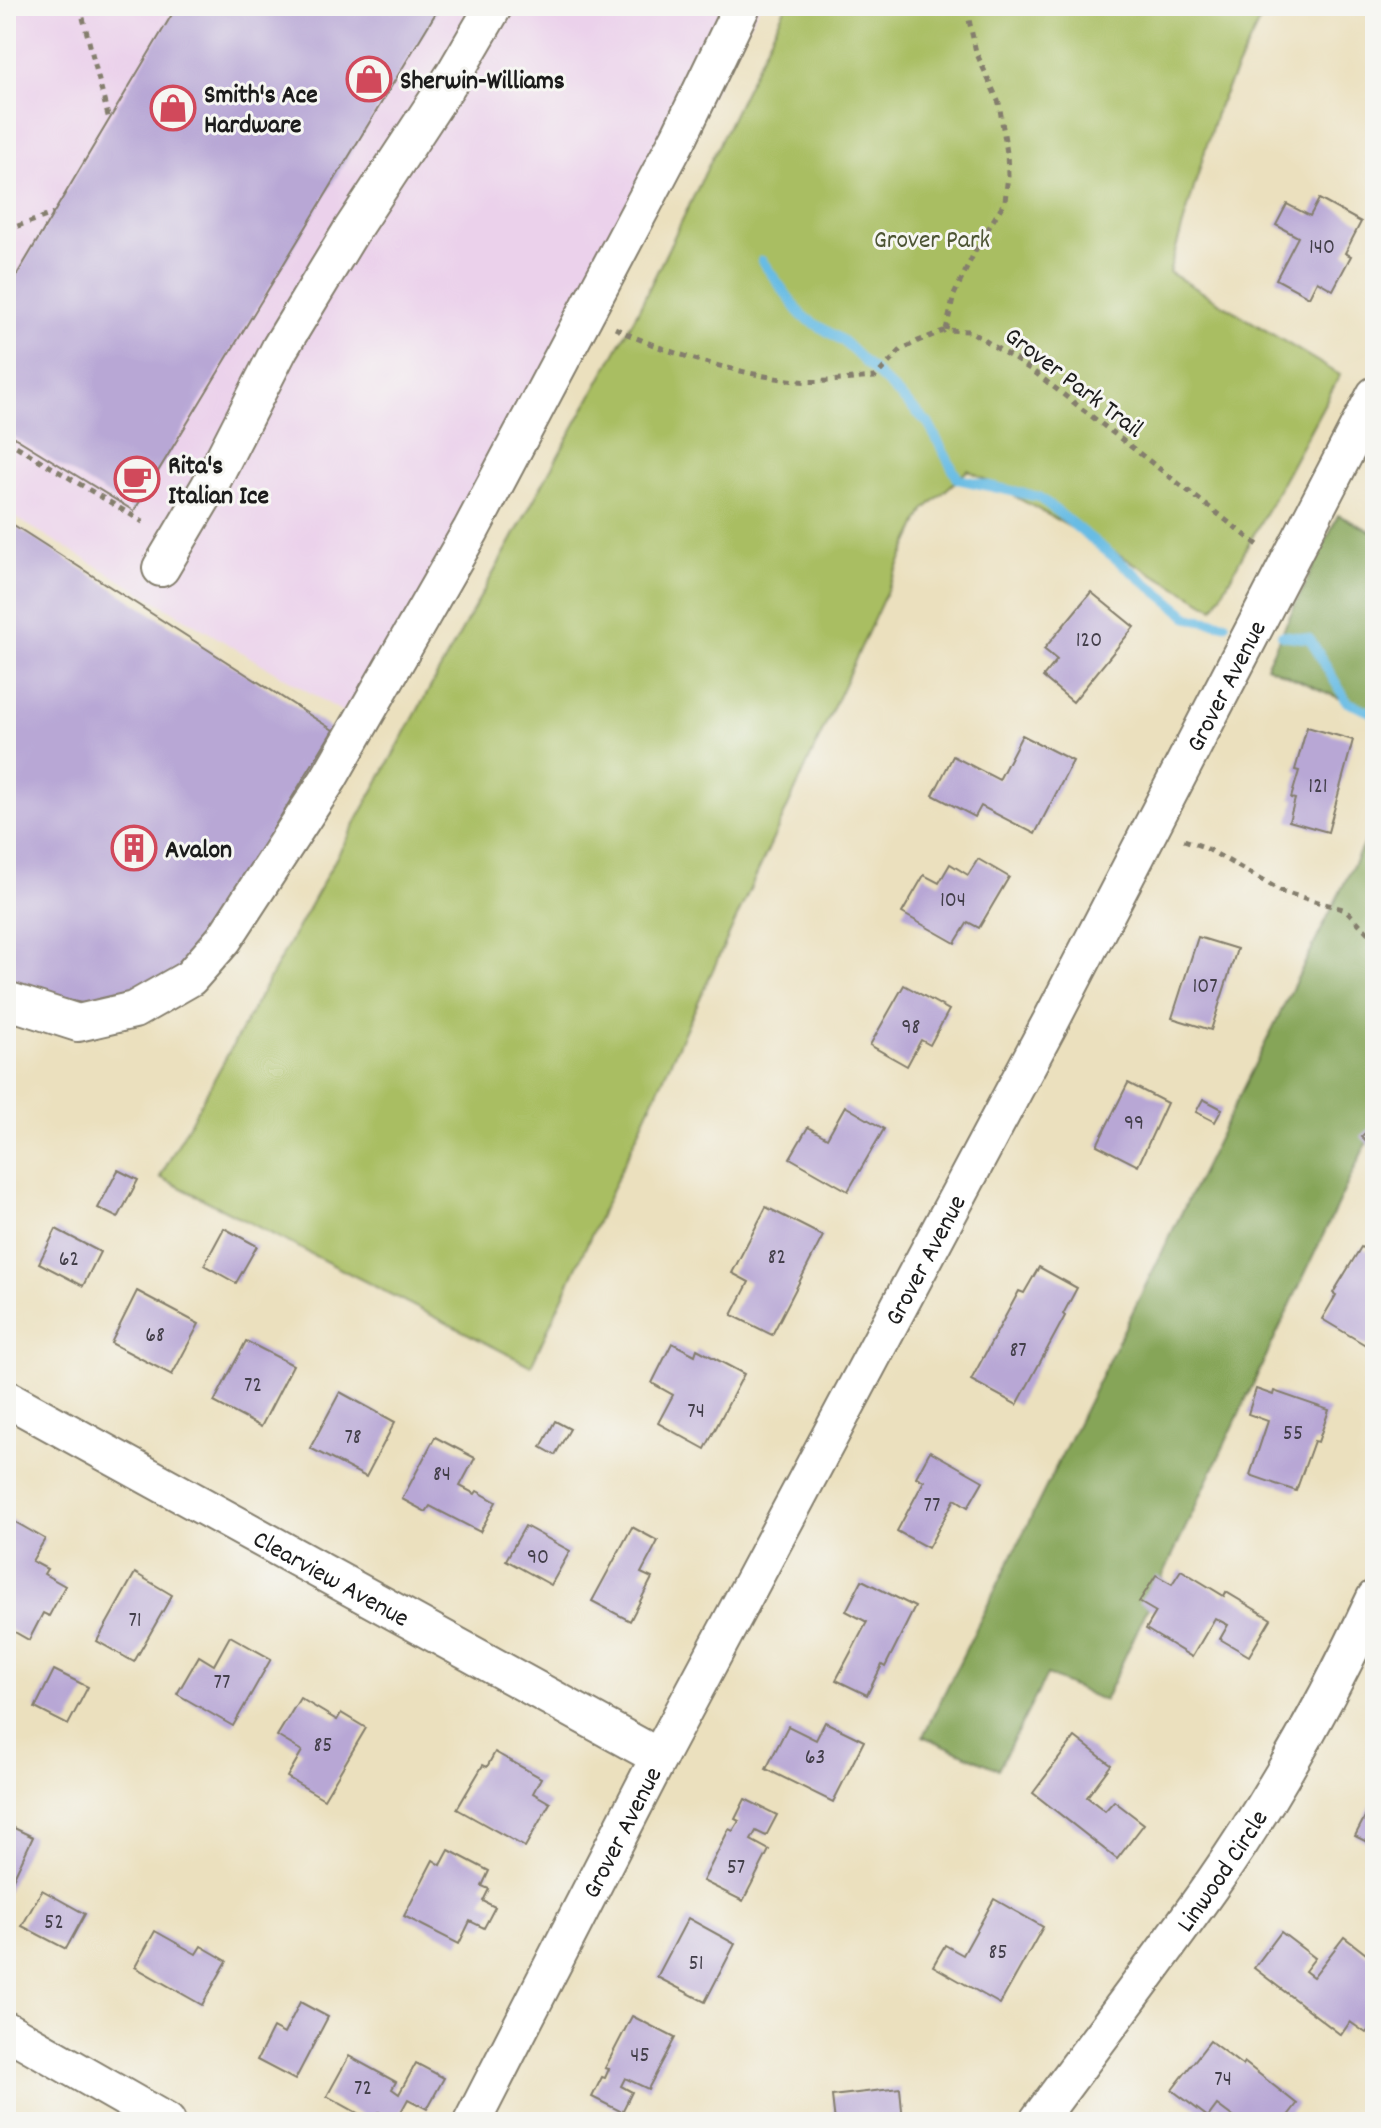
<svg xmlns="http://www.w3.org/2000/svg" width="1381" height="2128" font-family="Dekko,sans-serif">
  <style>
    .built { fill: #ebd1eb }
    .green { fill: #a9be62; stroke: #626d3f; stroke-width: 2 }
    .forest { fill: #86a558; stroke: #51603a; stroke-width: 2 }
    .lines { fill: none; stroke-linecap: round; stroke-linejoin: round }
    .stream { stroke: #67bce4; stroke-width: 10 }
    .building { fill: #b8a7d5 }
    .minor-casing { stroke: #847e6d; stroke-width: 40 }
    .path { stroke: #847e6d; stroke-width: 5; stroke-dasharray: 6 6; stroke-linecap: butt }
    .minor { stroke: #fff; stroke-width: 36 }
    .labels { text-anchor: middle; stroke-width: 6; stroke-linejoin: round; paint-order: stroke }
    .number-label { font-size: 22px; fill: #433f4a }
    .poi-label { font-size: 26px; font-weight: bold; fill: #1c1c1c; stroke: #f6f6f2; text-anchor: start }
    .park-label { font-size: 26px; fill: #4d5534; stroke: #f6f6f2 }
    .street-label { font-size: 26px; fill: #1c1c1c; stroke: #f6f6f2 }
  </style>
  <rect width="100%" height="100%" fill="#f6f6f2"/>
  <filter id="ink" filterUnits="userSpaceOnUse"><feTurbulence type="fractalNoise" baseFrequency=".0125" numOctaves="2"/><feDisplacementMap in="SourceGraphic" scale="16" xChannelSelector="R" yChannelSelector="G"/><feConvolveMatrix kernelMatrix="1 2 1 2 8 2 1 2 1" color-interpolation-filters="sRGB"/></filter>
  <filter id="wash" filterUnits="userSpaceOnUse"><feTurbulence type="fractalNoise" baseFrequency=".006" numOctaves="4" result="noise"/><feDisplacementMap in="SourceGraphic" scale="32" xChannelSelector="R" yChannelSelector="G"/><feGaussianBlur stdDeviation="1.8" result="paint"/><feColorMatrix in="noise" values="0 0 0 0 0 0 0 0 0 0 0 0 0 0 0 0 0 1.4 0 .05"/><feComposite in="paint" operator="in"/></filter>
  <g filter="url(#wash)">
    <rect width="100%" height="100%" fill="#ebe0be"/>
    <path class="built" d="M6,6h754l-100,184 -299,533 -355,-211z"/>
    <path class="green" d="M786,6h481l-49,101 -49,165 171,103 -126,233 -246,-138 -44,40 -393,856 -371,-189 477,-864z"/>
    <g class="forest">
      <path d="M1338,515l37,18v181l-109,-48z"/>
      <path d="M1375,821v304l-271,576 -57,-26 -49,94 -75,-33z"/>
    </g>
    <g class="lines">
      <g class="stream">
        <path d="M762,261l40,55 41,25 85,82 30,56 81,18 151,121 35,6"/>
        <path d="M1282,635l28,4 37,63 28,12"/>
      </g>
    </g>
    <g id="blocks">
      <g class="building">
        <path d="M177,6h263l-306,505 -128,-79v-139z"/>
        <path d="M1319,199l42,23 -16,31 6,3 -18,34 -16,-9 -8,16 -33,-18 22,-42 -22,-12 11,-21 23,12z"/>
        <path d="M6,520l327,210 -143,236 -86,42 -98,-22z"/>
        <path d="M1091,592l43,35 -61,75 -30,-25 14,-17 -13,-11z"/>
        <path d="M1307,727l46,13 -25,92 -39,-11 6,-22 -4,-1 8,-27 -4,-1z"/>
        <path d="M1022,735l51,26 -38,73 -54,-28 -6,11 -42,-22 20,-39 46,24z"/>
        <path d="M978,859l31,18 -30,51 -11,-6 -13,21 -53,-30 22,-38 15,8 11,-19 18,11z"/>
        <path d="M1198,937l39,12 -26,81 -39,-12z"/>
        <path d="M904,985l45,25 -19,35 -9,-5 -14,26 -37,-21z"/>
        <path d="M1128,1083l39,20 -29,63 -41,-21z"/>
        <path d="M1203,1099l19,10 -7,13 -19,-10z"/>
        <path d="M845,1106l39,23 -36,62 -58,-33 18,-31 19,11z"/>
        <path d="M1375,1123v27l-14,-13z"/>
        <path d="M118,1170l20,10 -20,38 -20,-10z"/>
        <path d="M766,1207l57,29 -51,99 -40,-20 17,-33 -17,-9z"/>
        <path d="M224,1228l33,18 -21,37 -32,-18z"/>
        <path d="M56,1229l44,23 -17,34 -44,-23z"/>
        <path d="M1361,1247l14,8v83l-6,9 -47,-28 14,-24 -3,-2z"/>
        <path d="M1039,1267l38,21 -14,26 2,2 -48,89 -46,-25 48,-89 5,2z"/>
        <path d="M137,1291l62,33 -27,51 -61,-32z"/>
        <path d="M246,1341l47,24 -32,62 -47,-25z"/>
        <path d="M672,1343l23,12 2,-6 47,25 -39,75 -47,-26 15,-28 -21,-12z"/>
        <path d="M1256,1389l17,6 1,-4 55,19 -11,32 -4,-1 -18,50 -46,-16 18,-54 -20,-7z"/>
        <path d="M340,1392l55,30 -29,55 -56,-29z"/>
        <path d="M555,1421l15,8 -15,26 -14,-8z"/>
        <path d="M435,1437l40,21 -15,28 15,8 2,-3 19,11 -16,30 -50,-26 -4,6 -24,-13z"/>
        <path d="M930,1451l53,30 -15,26 -13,-8 -27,49 -31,-17 27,-50 -8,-4z"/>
        <path d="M10,1519l35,20 -13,22 15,8 -3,5 21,12 -16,30 -6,-3 -14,27 -23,-13v-101z"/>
        <path d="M525,1526l45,25 -19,34 -45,-25z"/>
        <path d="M632,1527l26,14 -17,32 11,5 -22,43 -38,-20z"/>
        <path d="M1181,1570l43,26 2,-4 45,27 -22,37 -29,-17 8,-14 -13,-7 -23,39 -46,-28 10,-17 -17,-10 17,-27 16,9z"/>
        <path d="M135,1573l37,22 -38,67 -37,-21z"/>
        <path d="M862,1580l53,27 -30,60 -3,-2 -15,30 -31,-15 31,-58 -21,-11z"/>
        <path d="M230,1636l41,23 -38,67 -56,-32 22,-38 15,9z"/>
        <path d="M54,1670l34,17 -20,38 -33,-17z"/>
        <path d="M300,1698l37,22 4,-7 25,15 -42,71 -37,-22 15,-26 -25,-15z"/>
        <path d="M825,1722l39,19 -31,61 -67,-33 22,-43 28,14z"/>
        <path d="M1075,1737l36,28 -24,32 18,14 9,-10 30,23 -27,35 -84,-66z"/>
        <path d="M495,1752l46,26 -8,15 17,10 -25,44 -68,-38 26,-44 4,2z"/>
        <path d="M1375,1797v49l-20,-10z"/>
        <path d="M745,1799l32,16 -11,21 -10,-5 -5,9 18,10 -26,51 -40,-20 26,-52 4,2 6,-10 -4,-2z"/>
        <path d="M10,1826l23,11 -27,57v-64z"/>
        <path d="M449,1850l40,21 -7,15 7,3 -6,12 12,6 -11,21 -14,-7 -11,23 -55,-28 29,-56 8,5z"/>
        <path d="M42,1890l43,24 -19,35 -44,-23z"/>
        <path d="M994,1899l49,28 -43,77 -67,-38 12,-21 18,10z"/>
        <path d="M688,1918l47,26 -30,58 -48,-25z"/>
        <path d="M155,1931l41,23 5,-8 26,15 -25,44 -67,-38z"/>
        <path d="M1281,1932l34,26 -10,13 8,6 31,-40 31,24v29l-3,3 3,2v26l-9,12 -16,-11 -9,13 -87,-67z"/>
        <path d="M300,2002l28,15 -33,63 -38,-20 16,-32 11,6z"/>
        <path d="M632,2016l43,22 -27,51 -23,-11 -4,8 11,6 -10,20 -30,-15 10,-20 3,1 4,-9 -4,-1z"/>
        <path d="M1210,2041l32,24 2,-3 53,42 -14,18h-30l-6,-4 -3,4h-4l-23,-17 -9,12 -36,-27z"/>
        <path d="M349,2056l47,26 -4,7 7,5 17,-31 28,15 -17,31 -19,-10 -12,22 -17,-9 -5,10 -47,-26z"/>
        <path d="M900,2088l3,34h-68l-3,-26z"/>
      </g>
    </g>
  </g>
  <g filter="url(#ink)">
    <use href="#blocks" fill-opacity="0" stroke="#847e6d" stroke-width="2"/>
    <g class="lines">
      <g class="minor-casing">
        <g id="minor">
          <path d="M161,568l48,-81 71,-139 71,-117 102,-155 41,-70"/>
          <path d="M6,1000l72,23 56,-13 56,-32 34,-39 105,-161 142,-248 208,-393 63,-131"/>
          <path id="s1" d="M6,1398l653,359"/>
          <path d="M6,2030l161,92"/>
          <path id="s2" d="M472,2122l187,-365 392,-736 324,-626"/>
          <path id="s3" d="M1037,2122c59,-80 119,-158 176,-239 63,-90 116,-186 162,-285"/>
        </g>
      </g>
      <g class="path">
        <path d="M80,6l29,114"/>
        <path d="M6,230l47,-16"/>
        <path d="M615,328c52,26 115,43 173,52 28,4 59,-1 87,-3l26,-27 17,-9 28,-11 24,1 63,40 225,174"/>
        <path d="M946,330l8,-35 22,-46 29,-48 3,-26 -1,-22 -8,-50 -23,-51 -10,-46"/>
        <path d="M6,440l137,82"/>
        <path d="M1184,840l20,7 79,45 63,18 29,30"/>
      </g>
      <use href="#minor" class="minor"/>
    </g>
  </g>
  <defs>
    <g id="shop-ring" transform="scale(2.3)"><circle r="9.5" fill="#f6f6f2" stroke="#d1495b" stroke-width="1.5"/><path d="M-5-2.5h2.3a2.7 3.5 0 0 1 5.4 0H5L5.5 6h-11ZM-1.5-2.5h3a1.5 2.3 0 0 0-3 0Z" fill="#d1495b"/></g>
    <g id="cafe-ring" transform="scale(2.3)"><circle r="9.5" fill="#f6f6f2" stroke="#d1495b" stroke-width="1.5"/><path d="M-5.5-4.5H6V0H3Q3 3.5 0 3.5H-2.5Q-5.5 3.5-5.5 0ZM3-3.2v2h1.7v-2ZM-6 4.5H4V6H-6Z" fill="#d1495b"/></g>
    <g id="building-ring" transform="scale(2.3)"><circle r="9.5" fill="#f6f6f2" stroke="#d1495b" stroke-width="1.5"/><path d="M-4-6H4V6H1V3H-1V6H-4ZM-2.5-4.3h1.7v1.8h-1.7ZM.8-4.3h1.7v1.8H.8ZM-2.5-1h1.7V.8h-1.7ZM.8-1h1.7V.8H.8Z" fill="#d1495b"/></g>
  </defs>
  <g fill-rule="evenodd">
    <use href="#shop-ring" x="369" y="79"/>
    <use href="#shop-ring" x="173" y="108"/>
    <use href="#cafe-ring" x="137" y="479"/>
    <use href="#building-ring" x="134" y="848"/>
  </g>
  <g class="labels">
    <g class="number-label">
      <text x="1322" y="253">140</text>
      <text x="1089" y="646">120</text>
      <text x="1318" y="792">121</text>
      <text x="953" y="906">104</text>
      <text x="1205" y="992">107</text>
      <text x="911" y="1033">98</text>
      <text x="1134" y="1129">99</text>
      <text x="777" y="1263">82</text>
      <text x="69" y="1265">62</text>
      <text x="155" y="1341">68</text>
      <text x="1018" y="1356">87</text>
      <text x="253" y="1391">72</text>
      <text x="696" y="1417">74</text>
      <text x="1293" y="1439">55</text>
      <text x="353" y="1443">78</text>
      <text x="442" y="1480">84</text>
      <text x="932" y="1511">77</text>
      <text x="538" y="1563">90</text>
      <text x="135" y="1626">71</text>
      <text x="222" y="1688">77</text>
      <text x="323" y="1751">85</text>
      <text x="815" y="1763">63</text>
      <text x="736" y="1873">57</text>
      <text x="54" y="1928">52</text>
      <text x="998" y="1958">85</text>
      <text x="696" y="1969">51</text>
      <text x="640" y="2061">45</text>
      <text x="1223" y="2085">74</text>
      <text x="363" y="2094">72</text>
    </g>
    <g class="poi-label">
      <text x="400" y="88">Sherwin-Williams</text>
      <text x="204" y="102">Smith's Ace<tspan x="204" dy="30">Hardware</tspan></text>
      <text x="168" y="473">Rita's<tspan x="168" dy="30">Italian Ice</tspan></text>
      <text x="165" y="857">Avalon</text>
    </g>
    <g class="park-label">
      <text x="932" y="247">Grover Park</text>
    </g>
    <g class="street-label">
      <text transform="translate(1075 381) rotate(37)" y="9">Grover Park Trail</text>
      <text dy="9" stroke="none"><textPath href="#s2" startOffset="1622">Grover Avenue</textPath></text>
      <text dy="9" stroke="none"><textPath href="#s2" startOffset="974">Grover Avenue</textPath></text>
      <text dy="9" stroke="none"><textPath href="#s1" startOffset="372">Clearview Avenue</textPath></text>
      <text dy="9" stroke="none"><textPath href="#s2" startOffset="326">Grover Avenue</textPath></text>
      <text dy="9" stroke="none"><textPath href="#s3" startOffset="312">Linwood Circle</textPath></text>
    </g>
  </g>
  <rect width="1381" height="2128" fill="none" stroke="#f6f6f2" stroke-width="32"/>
</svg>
